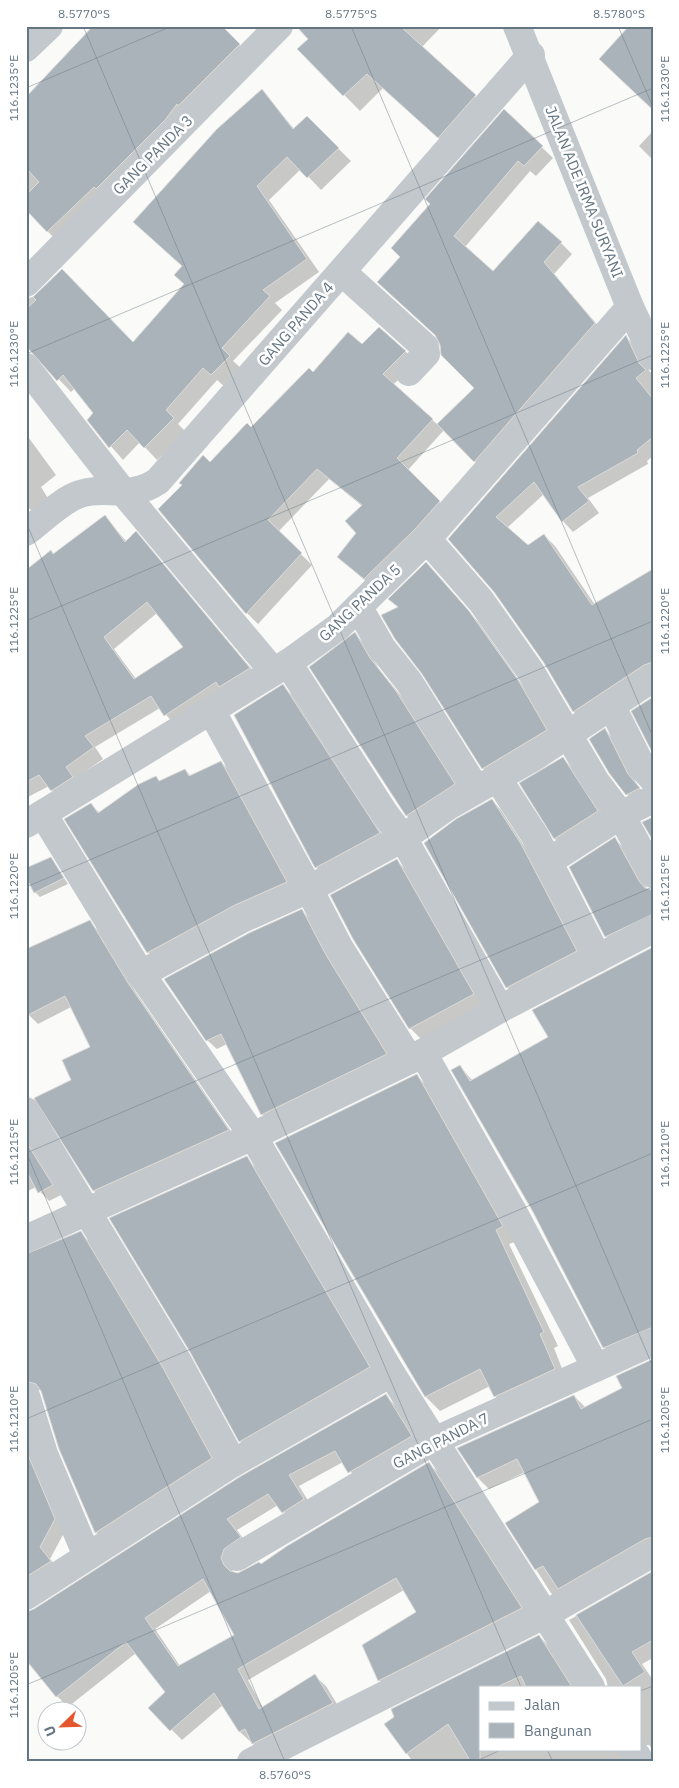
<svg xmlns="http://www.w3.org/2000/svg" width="679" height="1788" font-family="'IBM Plex Sans',sans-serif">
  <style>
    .shadow { fill: #0003; fill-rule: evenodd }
    .building { fill: #aab3b9; stroke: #dcdcda; fill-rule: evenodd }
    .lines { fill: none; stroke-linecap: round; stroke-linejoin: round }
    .minor { stroke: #c3c8cc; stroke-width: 28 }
    .ticks { fill: none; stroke: #657683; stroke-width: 1; stroke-opacity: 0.45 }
    .labels { text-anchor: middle; stroke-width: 5; stroke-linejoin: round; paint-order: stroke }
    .street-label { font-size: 15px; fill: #657683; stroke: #fff }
    .neatline { fill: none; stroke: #657683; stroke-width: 2 }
    .ticks-label { font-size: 12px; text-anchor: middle; fill: #657683 }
  </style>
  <rect width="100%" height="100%" fill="#fafaf8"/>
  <g class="shadow">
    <path d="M221,26l30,31 -192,186 -33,-34v-110z"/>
    <path d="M309,26h133l-20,21 68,64 -36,41 -71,-64 -23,23 -61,-62 11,-10z"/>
    <path d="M262,91l33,39 12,-12 44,43 -30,29 -20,-21 -32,31 50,72 -44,31 7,7 -49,51 9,8 -17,18 -8,-7 -39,44 8,8 -29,28 -17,-18 -17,18 -35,-40 7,-7 -20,-25 -4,4 -45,-47v-46l12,-4 95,48 52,-59 -2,-18z"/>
    <path d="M504,111l49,47 -17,18 -6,-5 -65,76 28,26 68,-30 11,11 -18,20 52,61 -120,137 -42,-42 -36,40 42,43 -74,77 -38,-33 19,-24 5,-27 -33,-27 -51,53 34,33 -54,59 -11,-11 -36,-149 102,-90 49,-28 43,5 11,11 -23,23 45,40 37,-37 -33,-44 -40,-87 30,-52z"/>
    <path d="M653,131v29l-14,-14z"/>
    <path d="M626,337l11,11 13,24 3,1v83l-6,5 1,3 -60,34 11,15 -26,19 -10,-11 -19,-27 -37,34 21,18 16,-11 11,11 40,59 58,-34v107l-68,45 -11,-11 -29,-50 -50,-71 -46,-52z"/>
    <path d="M26,434l30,41 -15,12 8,13 -18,10 -5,-4z"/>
    <path d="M105,517l22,25 19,2 114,135 -84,47 -16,-18 -65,39 8,12 -27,19 -14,23 -13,-15 -23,12v-101l28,-142zM157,613l28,35 -49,31 -22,-30z"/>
    <path d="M426,564l53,59 49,70 29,48 -63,38 -11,-11 -84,-160 -9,-9z"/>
    <path d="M355,634l9,9 15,26 27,33 57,92 -46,31 -10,-9 -96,-149z"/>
    <path d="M283,686l9,9 95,147 -62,34 -9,-9z"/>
    <path d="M605,730l10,10 22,45 11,13 -12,6 -9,-10z"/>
    <path d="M563,758l9,10 35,53 -42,27 -10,-9 -34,-55z"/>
    <path d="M221,762l9,9 65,120 -138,70 -9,-9 -58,-148 10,9 56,-36 5,5 24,-12 6,6z"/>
    <path d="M492,800l9,10 29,45 55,106 -69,36 -9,-10z"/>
    <path d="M615,839l11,11 21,39h6v41l-36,17 -11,-11z"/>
    <path d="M51,858l17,26 -28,13 -5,-5z"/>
    <path d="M397,861l10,10 76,134 -62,34 -11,-11z"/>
    <path d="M302,911l9,9 85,143 -125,60 -9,-9 -35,-70 -10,5 -10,-9z"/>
    <path d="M89,922l10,9 38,63 100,146 -133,60 -10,-9 -58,-92 37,-18 19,-34 -21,-40 -33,17 -12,-12v-72l3,9z"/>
    <path d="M653,948v394l-38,16 -11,-11 -145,-281 14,15 77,-43z"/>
    <path d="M417,1076l14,14 86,151 -8,3 49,102 -4,2 14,36 -59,26 -14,-14 -5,-10 -50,25 -14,-14 -149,-254z"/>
    <path d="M26,1137l35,58 -12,6 -13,-14 -10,5z"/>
    <path d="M246,1158l11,11 123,209 -129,74 -11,-11z"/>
    <path d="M80,1233l10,9 83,137 48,89 -116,74 -9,-10 -36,-84 -18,-58h-11l-5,3v-26z"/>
    <path d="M653,1361v191l-91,52 -11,-11 -44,-69 34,-22 -16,-30 -36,17 -11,-11 96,-82 11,11 38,-18z"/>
    <path d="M386,1396l10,10 26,41 -62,36 -17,-21 -44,24 15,24 -21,12 -15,-17 -41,25 13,18 -18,21 1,4 5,1 23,-9 168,-101 11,10 92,145 -142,72 -11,-11 38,-68 -13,-22 -156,90 15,28 52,-32 11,10 17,28 -79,40 -24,-22 -17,-27 -41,35 -32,-32 17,-16 -31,-39 -68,54 -11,-11 -31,-38 9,-48zM211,1591l25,44 -56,31 -25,-37z"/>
    <path d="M26,1430l16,49 -2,1 6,7 19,44 -15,28 11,13 -35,23z"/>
    <path d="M642,1579l11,11v68l-11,6 11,16v70l-4,-5h-9v-58h-32l-2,-8 -37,-59z"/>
    <path d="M539,1636l11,11 25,40h-95v62h152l-7,13h-212l-27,-38z"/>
  </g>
  <g class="building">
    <path d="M93,26h129l18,18 -62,62 -1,-2 -12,16 -69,69 -2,-2 -47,45 -21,-22v-15l13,-13 -13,-14v-71z"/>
    <path d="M296,26h104l76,69 -38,43 -71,-64 -24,22 -46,-47 11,-10z"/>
    <path d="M629,26h24v84l-54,-51z"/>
    <path d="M262,89l31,40 14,-13 32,32 -32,30 -20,-21 -30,29 50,73 -44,31 7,6 -48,52 8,8 -19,19 -8,-7 -37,42 8,8 -30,30 -17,-18 -18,18 -22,-28 6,-7 -30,-38 -6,6 -31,-35v-37l10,-9 -3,-3 29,-28 71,73 51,-58 -10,-9 8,-9 -49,-44 84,-93z"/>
    <path d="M504,109l39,37 -19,20 -6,-5 -64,75 39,35 45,-50 24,21 -18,20 51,61 -121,139 -37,-38 37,-36 -33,-33 -1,-10 -5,-10 -58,-53 23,-25 -9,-9 39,-44 -5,-5z"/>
    <path d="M379,327l27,24 -23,23 50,45 -36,39 43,43 -24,27 -52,51 -27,-22 19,-24 -11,-12 17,-16 -45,-36 -49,51 34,33 -56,61 -88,-105 24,-24 -3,-2 24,-28 7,7 37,-39 4,4 58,-59 4,4 35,-40 14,12z"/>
    <path d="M626,335l13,28 7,7 -10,8 17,21v38l-16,13 1,3 -60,34 11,14 -27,21 -28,-40 -38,35 32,28 16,-11 48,71 61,-36v93l-9,3 -71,47 -29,-49 -50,-71 -46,-53z"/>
    <path d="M105,515l20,27 11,-11 114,137 -31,19 -3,-5 -52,34 -13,-20 -66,40 9,11 -28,20 7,10 -22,14 -12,-16 -13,7v-212l25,-20 2,4zM147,602l36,45 -49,32 -30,-42z"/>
    <path d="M426,562l43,49 49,69 29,50 -65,39 -60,-95 -27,-35 -14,-24 17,-8 -10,-8z"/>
    <path d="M355,632l15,26 26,33 59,93 -49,32 -97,-149z"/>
    <path d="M283,684l97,149 -65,35 -81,-153z"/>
    <path d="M653,697v57l-22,-43z"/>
    <path d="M605,728l23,46 12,14 -14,7 -17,-22 -20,-34z"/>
    <path d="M563,757l35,54 -44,28 -35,-56z"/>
    <path d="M221,761l66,121 -52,23 -88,48 -83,-134 27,-16 7,10 41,-29 17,-8 3,5 26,-12 4,7z"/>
    <path d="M492,799l29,45 56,107 -71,37 -82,-145 32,-24z"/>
    <path d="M653,817v24l-11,-19z"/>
    <path d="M615,837l24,44 6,7 8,2v24l-48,23 -36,-70z"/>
    <path d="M51,857l13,21 -30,15 -8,-16v-9z"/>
    <path d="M397,859l77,135 -65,35 -56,-90 -23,-44z"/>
    <path d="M302,909l24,46 61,99 -126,61 -40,-81 -15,7 -42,-62 85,-46z"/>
    <path d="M90,920l38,63 101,147 -136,61 -59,-93 37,-18 -9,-20 28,-13 -25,-51 -39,20v-67z"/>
    <path d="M653,947v380l-50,21 -70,-136 -82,-142 9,-5 10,16 78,-44 -16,-27z"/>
    <path d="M417,1074l86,152 -7,4 48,102 -4,2 15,35 -61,28 -14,-28 -55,28 -150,-254z"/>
    <path d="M26,1142l27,43 -15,8 -12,-23z"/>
    <path d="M247,1156l123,211 -131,75 -49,-90 -81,-134z"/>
    <path d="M81,1231l82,137 49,90 -117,75 -36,-84 -18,-58 -5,-7 -10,-3v-127z"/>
    <path d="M653,1359v178l-8,2 -87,50 -15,-23 -8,4 -30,-47 34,-21 -22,-43 -40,19 -20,-30 117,-53 7,14 41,-21 -6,-12z"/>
    <path d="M386,1394l26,42 -64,37 -13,-22 -46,24 15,24 -22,14 -14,-19 -41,25 14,18 -17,12 -3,9 3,7 6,6 8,2 21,-11 2,2 26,-18 142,-84 93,146 -144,73 -16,-36 54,-33 -20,-34 -158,91 21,40 56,-35 18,29 -81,41 -7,-15 -6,3 -25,-39 -44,38 -22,-23 17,-16 -39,-50 -70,55 -30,-37v-48l8,-3 207,-133zM203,1579l31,56 -56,31 -33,-48z"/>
    <path d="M26,1450l29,69 -15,28 11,14 -25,16z"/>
    <path d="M653,1571v69l-21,12 13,20 -22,14 -47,-71z"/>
    <path d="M539,1635l33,52h-46l-5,-11 -24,11h-17v75h-9l-23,-38 -42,30 -22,-30 10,-7 -3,-8z"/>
  </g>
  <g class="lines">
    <g class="minor">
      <path d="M517,26l113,281 23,49"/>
      <path d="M26,48l23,-22"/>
      <path d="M342,272l83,75 1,7 -17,18"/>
      <path d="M26,283l253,-257"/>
      <path d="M26,367l98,126 149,178"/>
      <path d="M26,532c15,-11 37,-33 54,-38 27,-9 49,7 78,-13l373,-426"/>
      <path d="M427,539l54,62 50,71 65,110 25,33 32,59"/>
      <path d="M359,608l23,40 27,34 67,107"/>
      <path d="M288,663l97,151 18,24 97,171"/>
      <path d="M612,707l30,60 11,12"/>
      <path d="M211,710l98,179 30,58 71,113"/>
      <path d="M498,779l37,57 63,122"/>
      <path d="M43,814l98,160 112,162 138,237 200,314"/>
      <path d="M26,824l262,-161 50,-36 89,-88 203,-232"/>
      <path d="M548,862l73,-47 32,-16"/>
      <path d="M141,974l101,-55 67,-30 94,-51 45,-32 86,-49 119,-79"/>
      <path d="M423,1053l93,164 80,151"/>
      <path d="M26,1111l151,249 56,103"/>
      <path d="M26,1239l227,-103 157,-76 90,-51 153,-80"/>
      <path d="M26,1396l18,58 43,102"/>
      <path d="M237,1557l197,-116 219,-99"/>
      <path d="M26,1596l207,-133 158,-90"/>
      <path d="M632,1749l9,13"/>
      <path d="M251,1762l293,-147 109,-62"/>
    </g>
  </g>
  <path class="ticks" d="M83,26l570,1341M351,26l302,711M618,26l35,81M26,88l146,-62M26,354l627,-266M26,522l495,1165M26,621l627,-266M26,887l627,-266M26,1152l259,610M26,1153l627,-266M26,1419l627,-266M26,1685l627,-266M640,1691l13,-5M547,1749l6,13M474,1762l29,-13"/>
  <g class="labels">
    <g class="street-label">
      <text transform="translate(153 155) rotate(-45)" y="5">GANG PANDA 3</text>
      <text transform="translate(584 192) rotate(68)" y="5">JALAN ADE IRMA SURYANI</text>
      <text transform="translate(296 324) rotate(-49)" y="5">GANG PANDA 4</text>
      <text transform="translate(360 603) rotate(-43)" y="5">GANG PANDA 5</text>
      <text transform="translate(441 1441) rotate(-27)" y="5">GANG PANDA 7</text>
    </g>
  </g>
  <rect width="679" height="1788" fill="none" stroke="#ffffff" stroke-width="55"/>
  <rect x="479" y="1686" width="162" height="65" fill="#ffffff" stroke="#c1c8cd"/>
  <rect x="489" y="1702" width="25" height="8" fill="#c3c8cc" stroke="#c1c8cd"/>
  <text x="524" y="1710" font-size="15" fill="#657683">Jalan</text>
  <rect x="489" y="1723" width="25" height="15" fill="#aab3b9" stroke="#c1c8cd"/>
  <text x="524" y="1736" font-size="15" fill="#657683">Bangunan</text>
  <g transform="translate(62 1726) rotate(247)"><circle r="24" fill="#ffffff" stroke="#c1c8cd"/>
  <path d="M0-4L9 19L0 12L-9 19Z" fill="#e4572e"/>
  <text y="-8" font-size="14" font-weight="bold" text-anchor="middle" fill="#657683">U</text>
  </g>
  <rect x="28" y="28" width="624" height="1732" class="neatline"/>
  <g class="ticks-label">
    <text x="84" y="18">8.5770°S</text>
    <text x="351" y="18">8.5775°S</text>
    <text x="619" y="18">8.5780°S</text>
    <text transform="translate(14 88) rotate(-90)" y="4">116.1235°E</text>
    <text transform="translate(665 89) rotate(-90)" y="4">116.1230°E</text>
    <text transform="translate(14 354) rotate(-90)" y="4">116.1230°E</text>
    <text transform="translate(665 355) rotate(-90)" y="4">116.1225°E</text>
    <text transform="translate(14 620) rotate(-90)" y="4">116.1225°E</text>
    <text transform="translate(665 621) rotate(-90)" y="4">116.1220°E</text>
    <text transform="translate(14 886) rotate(-90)" y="4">116.1220°E</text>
    <text transform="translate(665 888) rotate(-90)" y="4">116.1215°E</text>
    <text transform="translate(14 1152) rotate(-90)" y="4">116.1215°E</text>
    <text transform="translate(665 1154) rotate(-90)" y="4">116.1210°E</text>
    <text transform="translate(14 1419) rotate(-90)" y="4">116.1210°E</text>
    <text transform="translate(665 1420) rotate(-90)" y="4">116.1205°E</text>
    <text transform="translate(14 1685) rotate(-90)" y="4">116.1205°E</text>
    <text x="285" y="1779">8.5760°S</text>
  </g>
</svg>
